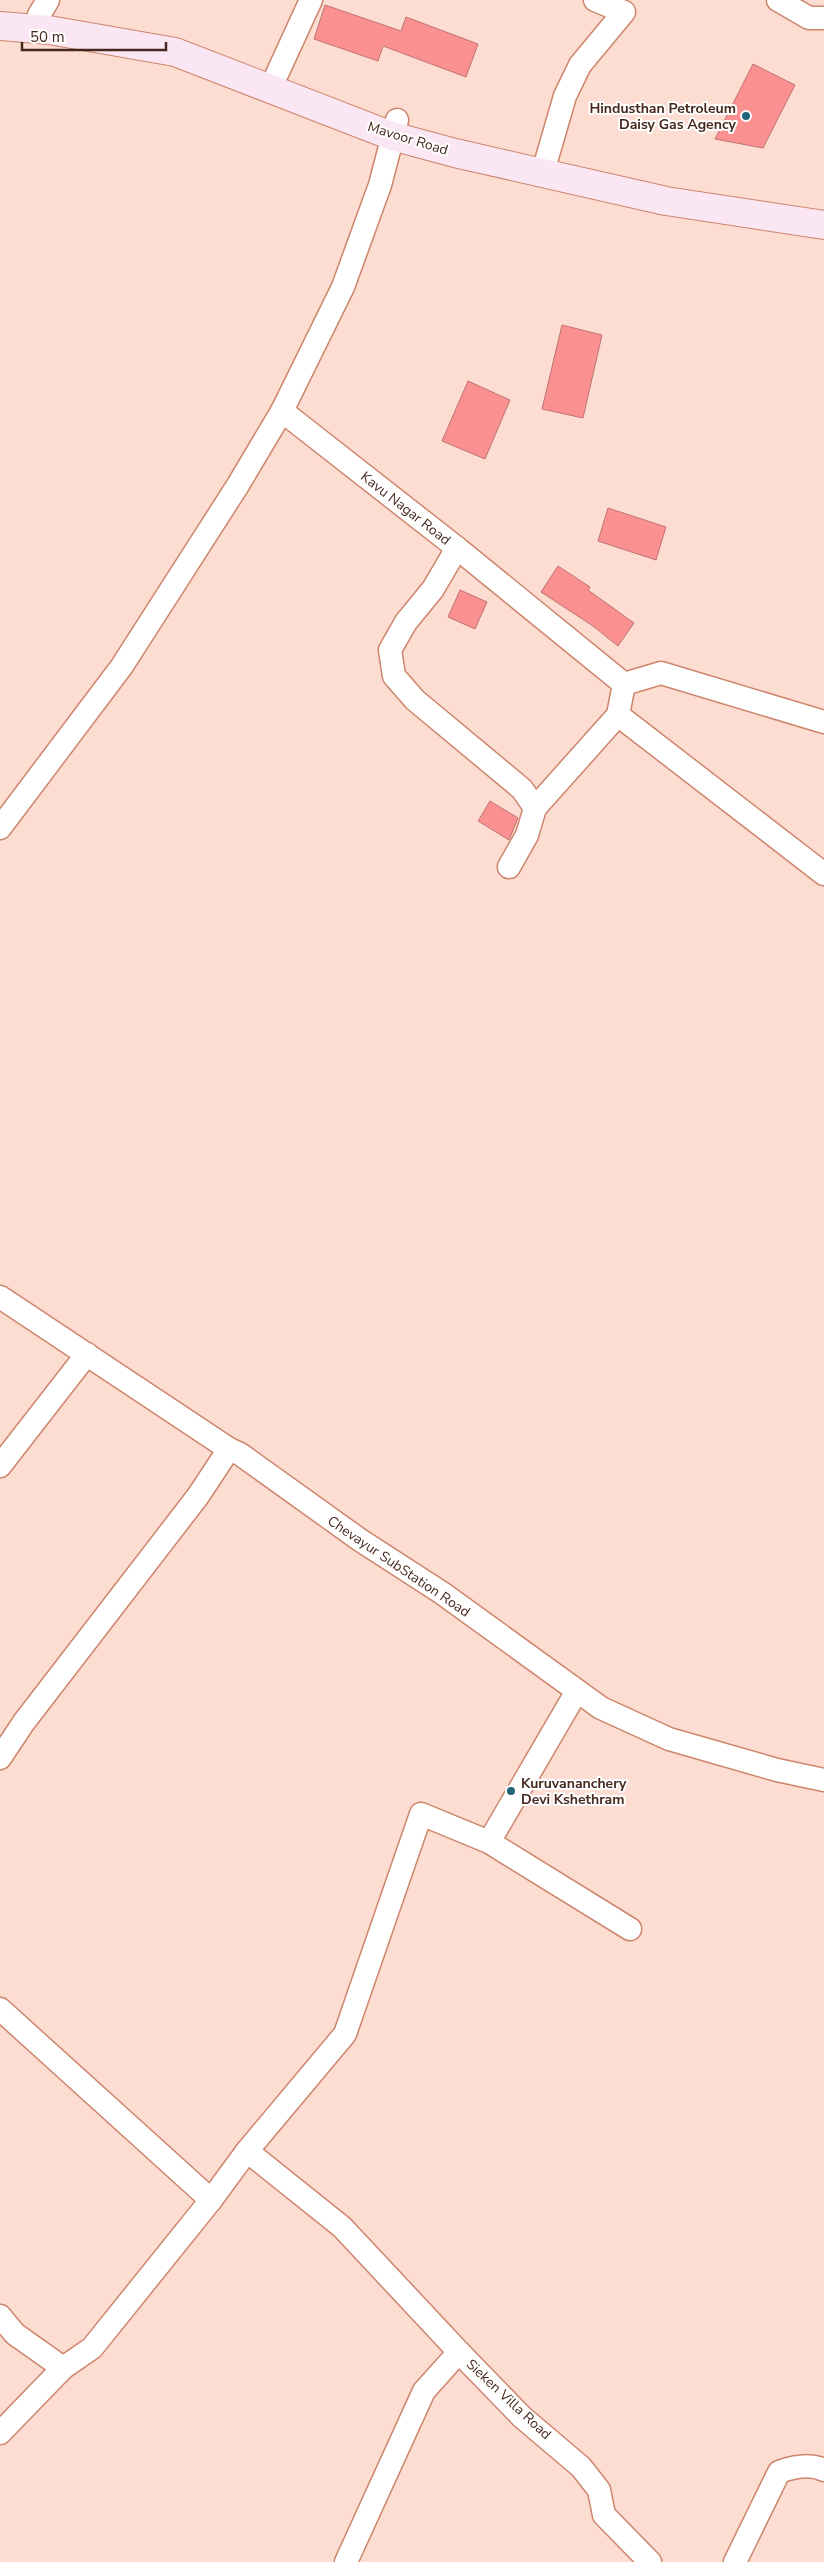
<svg xmlns="http://www.w3.org/2000/svg" width="824" height="2562" font-family="'Nunito Sans',sans-serif">
  <style>
    .building { fill: #fa9090; stroke: #bf7373 }
    .lines { fill: none; stroke-linecap: round; stroke-linejoin: round }
    .minor-casing { stroke: #cd856b; stroke-width: 25 }
    .secondary-casing { stroke: #cd856b; stroke-width: 30 }
    .minor { stroke: #fff; stroke-width: 22 }
    .secondary { stroke: #fbe6f4; stroke-width: 28 }
    .poi-dot { fill: #226578; stroke: #fff; stroke-width: 2 }
    .labels { text-anchor: middle; stroke-width: 4; stroke-linejoin: round; paint-order: stroke }
    .poi-label { font-size: 14px; font-weight: bold; fill: #46281d; stroke: #fff; text-anchor: end }
    .street-label { font-size: 14px; fill: #46281d; stroke: #fff }
  </style>
  <rect width="100%" height="100%" fill="#fdddd2"/>
  <g class="building">
    <path d="M325,5l76,26 5,-14 72,27 -12,33 -83,-31 -5,15 -64,-22z"/>
    <path d="M753,64l42,21 -32,63 -48,-9z"/>
    <path d="M562,325l40,10 -19,83 -41,-9z"/>
    <path d="M468,381l42,19 -25,59 -43,-18z"/>
    <path d="M608,508l58,19 -10,33 -58,-19z"/>
    <path d="M558,566l32,21 -2,3 46,33 -16,23 -25,-20 -52,-34z"/>
    <path d="M460,590l27,12 -12,27 -27,-12z"/>
    <path d="M490,801l28,17 -9,22 -31,-19z"/>
  </g>
  <g class="lines">
    <g class="minor-casing">
      <g id="minor">
        <path d="M778,0l31,18h15"/>
        <path d="M36,29l3,-14 9,-15"/>
        <path d="M277,74l34,-74"/>
        <path d="M397,120l-17,65 -37,102 -61,124 175,137 -24,41 -27,33 -16,28 4,26 21,24 107,89 13,19 -8,27 -18,32"/>
        <path d="M547,158l18,-62 15,-31 44,-53 -29,-12"/>
        <path d="M457,548l167,136 -6,31 -83,93"/>
        <path d="M624,684l37,-11 163,49"/>
        <path d="M618,715l206,159"/>
        <path d="M0,828l122,-162 116,-181 44,-74"/>
        <path d="M0,1297l229,152 11,5 120,86 82,53 159,115 68,31 108,31 47,10"/>
        <path d="M0,1466l87,-112"/>
        <path d="M0,1758l24,-36 174,-226 31,-47"/>
        <path d="M489,1842l141,87"/>
        <path d="M0,2009l211,191"/>
        <path d="M247,2151l95,76 117,125"/>
        <path d="M0,2316l15,18 48,34 29,-20 119,-148 36,-49 98,-117 76,-220 68,28 88,-151"/>
        <path d="M0,2433l63,-65"/>
        <path d="M346,2562l78,-171 35,-39 63,65 59,50 18,23 5,25 46,47"/>
        <path d="M735,2562l44,-90c14,-5 31,-9 45,-2"/>
      </g>
    </g>
    <g class="secondary-casing">
      <path id="secondary" d="M0,26l49,4 126,22 217,84 63,17 211,48 158,24"/>
    </g>
    <use href="#minor" class="minor"/>
    <use href="#secondary" class="secondary"/>
  </g>
  <g class="poi-dot">
    <circle cx="746" cy="116" r="5"/>
    <circle cx="511" cy="1791" r="5"/>
  </g>
  <g class="labels">
    <g class="poi-label">
      <text x="736" y="113">Hindusthan Petroleum<tspan x="736" dy="16">Daisy Gas Agency</tspan></text>
      <text x="521" y="1788" text-anchor="start">Kuruvananchery<tspan x="521" dy="16">Devi Kshethram</tspan></text>
    </g>
    <g class="street-label">
      <text transform="translate(408 138) rotate(17)" y="5">Mavoor Road</text>
      <text transform="translate(406 508) rotate(38)" y="5">Kavu Nagar Road</text>
      <text transform="translate(399 1566) rotate(34)" y="5">Chevayur SubStation Road</text>
      <text transform="translate(509 2399) rotate(43)" y="5">Sieken Villa Road</text>
    </g>
  </g>
  <path d="M22 42v8h144v-8" fill="none" stroke="#46281d" stroke-width="2.5"/>
  <text x="30" y="42" font-size="15" fill="#46281d" stroke="#ffffff" stroke-width="4" paint-order="stroke">50 m</text>
</svg>
